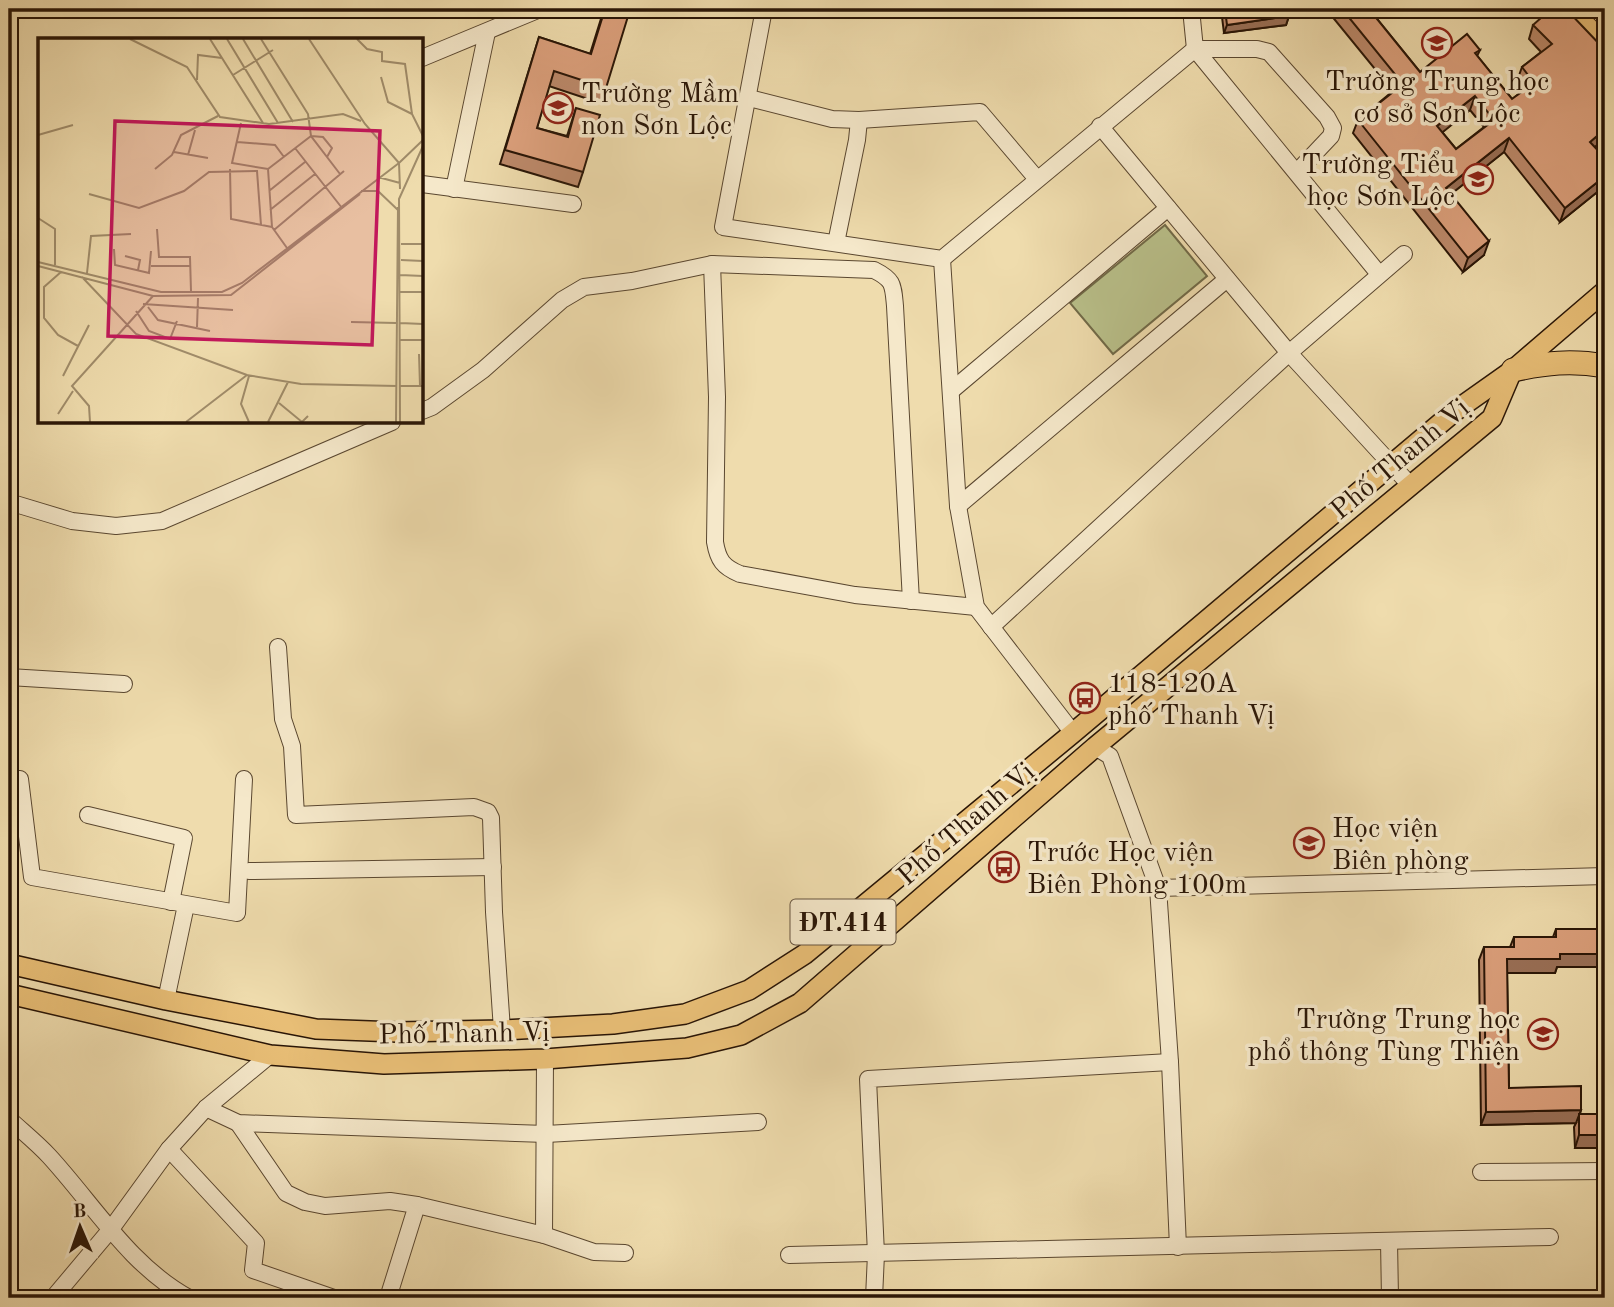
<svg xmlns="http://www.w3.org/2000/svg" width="1614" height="1307" font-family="'Old Standard TT',serif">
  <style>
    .green { fill: #b9c08a; stroke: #716a48; stroke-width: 2 }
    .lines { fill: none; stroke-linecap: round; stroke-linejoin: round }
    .minor-casing { stroke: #5a4730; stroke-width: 18 }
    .major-casing { stroke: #291506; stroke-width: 22 }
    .highway-casing { stroke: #291506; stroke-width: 25 }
    .minor { stroke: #f5e8ca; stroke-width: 16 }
    .major { stroke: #e8be76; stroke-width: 19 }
    .highway { stroke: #e8be76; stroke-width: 23 }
    .wall { fill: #bc896a; stroke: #291506; stroke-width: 2; fill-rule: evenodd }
    .shaded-wall { fill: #996f56; stroke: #291506; stroke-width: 2 }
    .building { fill: #db9f7b; stroke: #291506; stroke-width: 2; fill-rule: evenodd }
    .labels { text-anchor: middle; stroke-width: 7; stroke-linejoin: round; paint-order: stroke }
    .shield { fill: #f5e8ca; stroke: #665441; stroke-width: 2 }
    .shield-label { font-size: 26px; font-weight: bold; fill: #291506 }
    .poi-label { font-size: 28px; fill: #291506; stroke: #f5e8ca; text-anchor: start }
    .street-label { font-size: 28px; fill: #291506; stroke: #f5e8ca }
    .inset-road { fill: none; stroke: #a08c6a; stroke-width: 2 }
    .view { fill: #c2185b; fill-opacity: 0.15; stroke: #c2185b; stroke-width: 3.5 }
    .inset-edge { fill: none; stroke: #291506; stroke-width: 3.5 }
  </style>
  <rect width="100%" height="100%" fill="#efdcad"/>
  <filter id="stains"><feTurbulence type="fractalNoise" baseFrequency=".00286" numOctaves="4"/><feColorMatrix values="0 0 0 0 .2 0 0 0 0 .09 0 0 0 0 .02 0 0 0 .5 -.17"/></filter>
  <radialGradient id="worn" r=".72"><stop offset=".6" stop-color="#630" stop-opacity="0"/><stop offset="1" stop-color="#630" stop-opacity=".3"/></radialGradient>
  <path class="green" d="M1165,225l42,51 -94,78 -43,-51z"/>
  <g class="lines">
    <g class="minor-casing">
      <g id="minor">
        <path d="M764,9l-41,218 219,32 253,-210h62l12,3 58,65 6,11 -2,8 -34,36"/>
        <path d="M1191,9l4,40 184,225"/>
        <path d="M422,58l118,-49"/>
        <path d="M749,98l83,21 27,1 121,-8 57,67"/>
        <path d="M1100,126l189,227 122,133"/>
        <path d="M422,184l151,20"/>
        <path d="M454,189l33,-157"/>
        <path d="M836,243l21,-103 2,-20"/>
        <path d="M942,259l16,247 18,101 97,126"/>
        <path d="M712,264l5,133 -2,145c3,18 8,25 25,32l115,21 121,12"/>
        <path d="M951,391l217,-183"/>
        <path d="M422,411l10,-4 51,-37 79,-70 22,-13 48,-6 80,-17 162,6c20,10 19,15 21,36l16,295"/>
        <path d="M9,502l63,19 44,5 46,-5 230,-99"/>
        <path d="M958,506l269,-227"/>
        <path d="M991,627l298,-274 115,-99"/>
        <path d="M278,647l5,72 9,27 4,69 178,-8 14,5 3,6 3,94 8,118"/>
        <path d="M9,677l115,7"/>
        <path d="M1095,747l15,9 48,132 12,174 8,185"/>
        <path d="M20,779l12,98 205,36 7,-134"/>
        <path d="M88,815l96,23 -13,64"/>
        <path d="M249,871l244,-4"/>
        <path d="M1158,888l447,-12"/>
        <path d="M166,1000l20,-95"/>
        <path d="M206,1108l32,15 308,11 212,-12"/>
        <path d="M9,1119c13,12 28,24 40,37 45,49 81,110 140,142"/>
        <path d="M238,1123l48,70 19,9 20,4 65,-5 27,4 127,30 50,17 31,1"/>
        <path d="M169,1149l87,94 -3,27 81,28"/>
        <path d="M1481,1172l124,-1"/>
        <path d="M544,1235l1,-176"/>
        <path d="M1389,1241l1,57"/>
        <path d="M789,1255l761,-18"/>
        <path d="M53,1298l58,-69 58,-80 37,-41 64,-53"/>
        <path d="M388,1298l29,-93"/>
        <path d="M874,1298l2,-44 -8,-175 302,-17"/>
      </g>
    </g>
    <g class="major-casing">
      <g id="major">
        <path d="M9,964l157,36 150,29 81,3 105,-2 111,-6 72,-10 64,-24 56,-36 268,-221 382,-322 58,-41 92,-79"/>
        <path d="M9,994l261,61 114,9 161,-5 142,-11 54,-13 59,-32 295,-256 397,-329 20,-47"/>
      </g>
    </g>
    <g class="highway-casing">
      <g id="highway">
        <path d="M1567,9l38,38"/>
        <path d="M1513,370c33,-7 58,-10 92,-4"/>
      </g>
    </g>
    <use href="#minor" class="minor"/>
    <use href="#major" class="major"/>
    <use href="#highway" class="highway"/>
  </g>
  <g class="wall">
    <path d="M604,9l2,79 -6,15 -51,-17 -12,42 30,8 9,-28 7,64 -5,15 -78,-23 39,-127 51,17z"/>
    <path d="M1221,9h67l1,7 -3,9 -62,8z"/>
    <path d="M1326,9h43l51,63 60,-22 -3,6 35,43 12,-9 -7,-9 5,-14 19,-15 -12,-13 4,-14 72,25v88l-10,9 10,11v36l-4,-5 -41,33 -56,-70 -53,42 33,61 -21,17 -110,-139 5,-13 35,-29zM1470,110l14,17 -28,22 -14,-17z"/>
    <path d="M1587,9h18v18z"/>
    <path d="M1556,929h49v38h-48l-2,6h-48l2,115 72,22 -1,4h25v34h-30l-1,-21 2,-4 -95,2 -2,-165 5,-13h26l4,-10h39z"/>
  </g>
  <g class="shaded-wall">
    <path d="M1289,16l-3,9 -62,8 3,-8z"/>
    <path d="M1475,96l-5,14 -37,30 4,-14z"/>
    <path d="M1605,129v9l-20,18 5,-14z"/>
    <path d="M1509,138l-5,14 -63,50 5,-14z"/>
    <path d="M1605,176l-4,13 -41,33 5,-14z"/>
    <path d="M1489,241l-5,14 -21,17 5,-14z"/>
    <path d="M1560,954h45v13h-48l-2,6h-53l5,-14z"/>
    <path d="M1581,1110l-5,13 -95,2 5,-13z"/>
    <path d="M1579,1135h26v13h-30z"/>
  </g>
  <g class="building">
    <path d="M605,9h10l14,4 -23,75 -52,-17 -17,57 31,9 8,-29 24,7 -17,57 -78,-22 34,-113 52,17z"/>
    <path d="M1225,9h63l1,7 -62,9z"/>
    <path d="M1342,9h27l51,63 47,-38 13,16 -5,3 37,46 22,-16 -12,-16 30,-23 -19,-19 18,-16h15l39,41v79l-15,13 15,16v18l-40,32 -56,-70 -63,50 43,53 -21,17 -110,-138 45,-36zM1475,96l19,24 -38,29 -19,-23z"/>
    <path d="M1599,9h6v6z"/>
    <path d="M1556,929h49v25h-45v5h-53l2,129 72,-2v24l-95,2 -2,-165h30v-10h42z"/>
    <rect x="1579" y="1114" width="26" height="21"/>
  </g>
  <defs>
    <g id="school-ring" transform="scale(1.575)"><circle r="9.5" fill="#f5e8ca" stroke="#8f2418" stroke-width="1.5"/><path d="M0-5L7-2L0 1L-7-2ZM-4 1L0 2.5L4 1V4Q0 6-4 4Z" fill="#8f2418"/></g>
    <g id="bus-ring" transform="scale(1.575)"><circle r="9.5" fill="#f5e8ca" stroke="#8f2418" stroke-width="1.5"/><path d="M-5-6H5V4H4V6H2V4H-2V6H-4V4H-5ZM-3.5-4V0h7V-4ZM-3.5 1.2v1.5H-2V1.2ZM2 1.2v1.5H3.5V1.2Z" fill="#8f2418"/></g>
    <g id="university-ring" transform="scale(1.575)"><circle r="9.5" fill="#f5e8ca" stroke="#8f2418" stroke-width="1.5"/><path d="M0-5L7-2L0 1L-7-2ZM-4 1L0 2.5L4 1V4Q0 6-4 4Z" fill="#8f2418"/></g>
  </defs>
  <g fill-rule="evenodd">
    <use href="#school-ring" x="1437" y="43"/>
    <use href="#school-ring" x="558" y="108"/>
    <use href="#school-ring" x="1478" y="179"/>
    <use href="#bus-ring" x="1085" y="698"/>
    <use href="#university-ring" x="1309" y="843"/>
    <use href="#bus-ring" x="1004" y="867"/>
    <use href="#school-ring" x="1543" y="1034"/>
  </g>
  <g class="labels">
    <rect class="shield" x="790.5" y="899.5" width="105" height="45" rx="5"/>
    <g class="shield-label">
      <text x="843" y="931">ĐT.414</text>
    </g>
    <g class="poi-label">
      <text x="1437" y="90" text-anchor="middle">Trường Trung học<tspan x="1437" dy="32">cơ sở Sơn Lộc</tspan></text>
      <text x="581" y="102">Trường Mầm<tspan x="581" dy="32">non Sơn Lộc</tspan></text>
      <text x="1455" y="173" text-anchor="end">Trường Tiểu<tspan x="1455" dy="32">học Sơn Lộc</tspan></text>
      <text x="1108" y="692">118-120A<tspan x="1108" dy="32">phố Thanh Vị</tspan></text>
      <text x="1332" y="837">Học viện<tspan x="1332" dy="32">Biên phòng</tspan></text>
      <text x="1027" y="861">Trước Học viện<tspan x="1027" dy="32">Biên Phòng 100m</tspan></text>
      <text x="1520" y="1028" text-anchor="end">Trường Trung học<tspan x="1520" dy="32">phổ thông Tùng Thiện</tspan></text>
    </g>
    <g class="street-label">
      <text transform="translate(1399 458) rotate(-40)" y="10">Phố Thanh Vị</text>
      <text transform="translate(965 823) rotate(-41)" y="10">Phố Thanh Vị</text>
      <text transform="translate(464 1032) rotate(-1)" y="10">Phố Thanh Vị</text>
    </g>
  </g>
  <g transform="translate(38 38)">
    <rect width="385" height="385" fill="#efdcad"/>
    <path class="inset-road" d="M92,1l57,28 33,50 49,7 74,-10 18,7M172,1l53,84M189,1l51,84M205,1l50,83M223,1l47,75 3,22 29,38M271,1l56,85 34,39M319,1l10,10 15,3v9l23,3 7,50 11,22M195,37l40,-25M343,39l7,25 24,12M159,42l1,-25 24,3M203,85l-9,40 36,6 43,-33 12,1 9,11 -5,9M0,97l35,-10M199,104l38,3 9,12M257,110l47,60M136,114l34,6M150,117l7,-25M361,125l1,26M361,125l24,-23M117,131l17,-14 9,-20 37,-19M192,131l1,50 41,8M230,131l4,58 15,21M340,139l22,6M231,153l36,-29M323,153h17l21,20M51,156l50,14 45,-17 25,-19 48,-1 4,54M232,172l45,-36M0,180l17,11v36M119,191l2,28h31l1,34M236,192l70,-59M363,206h22M76,211l1,16 34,8 2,-22M87,218l15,4 -2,10M363,222l22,1M0,224l123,30h61l20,-9 157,-120M0,228l115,30 78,-1 129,-101M113,228h40M23,234l-17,15v31l14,17 20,11M49,235l4,-37 40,-2M362,237l23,1M44,239l54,57 111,41M362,254h23M105,266l90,6M110,269l10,13 52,11M98,273l13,20 21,8 7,-18M313,284l45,1M362,285l23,1M159,289l1,-29M362,302h23M381,316l1,32M25,338l26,-51M211,338l-8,28 8,18M362,348h23M241,365l23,19 6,-6M20,376l15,-23M52,384l-1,-16 -17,-20 81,-90M148,384l61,-47 54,9 96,2M230,384l20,-40M358,384l2,-215M362,384l-1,-223 24,-53"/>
    <path class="view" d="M77,83l265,10 -8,214 -264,-9z"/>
    <rect width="385" height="385" class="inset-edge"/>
  </g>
  <rect width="1614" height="1307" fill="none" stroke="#efdcad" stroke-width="35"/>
  <rect x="10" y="10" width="1593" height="1286" fill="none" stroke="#291506" stroke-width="3.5"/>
  <rect x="18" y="18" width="1579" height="1272" fill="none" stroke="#291506" stroke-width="2"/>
  <g transform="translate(80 1227) rotate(358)" stroke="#f5e8ca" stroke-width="5" paint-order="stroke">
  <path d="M0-5L12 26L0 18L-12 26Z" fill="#291506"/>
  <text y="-10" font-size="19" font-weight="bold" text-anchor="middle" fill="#291506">B</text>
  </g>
  <rect width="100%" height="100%" filter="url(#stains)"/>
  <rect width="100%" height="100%" fill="url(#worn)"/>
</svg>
